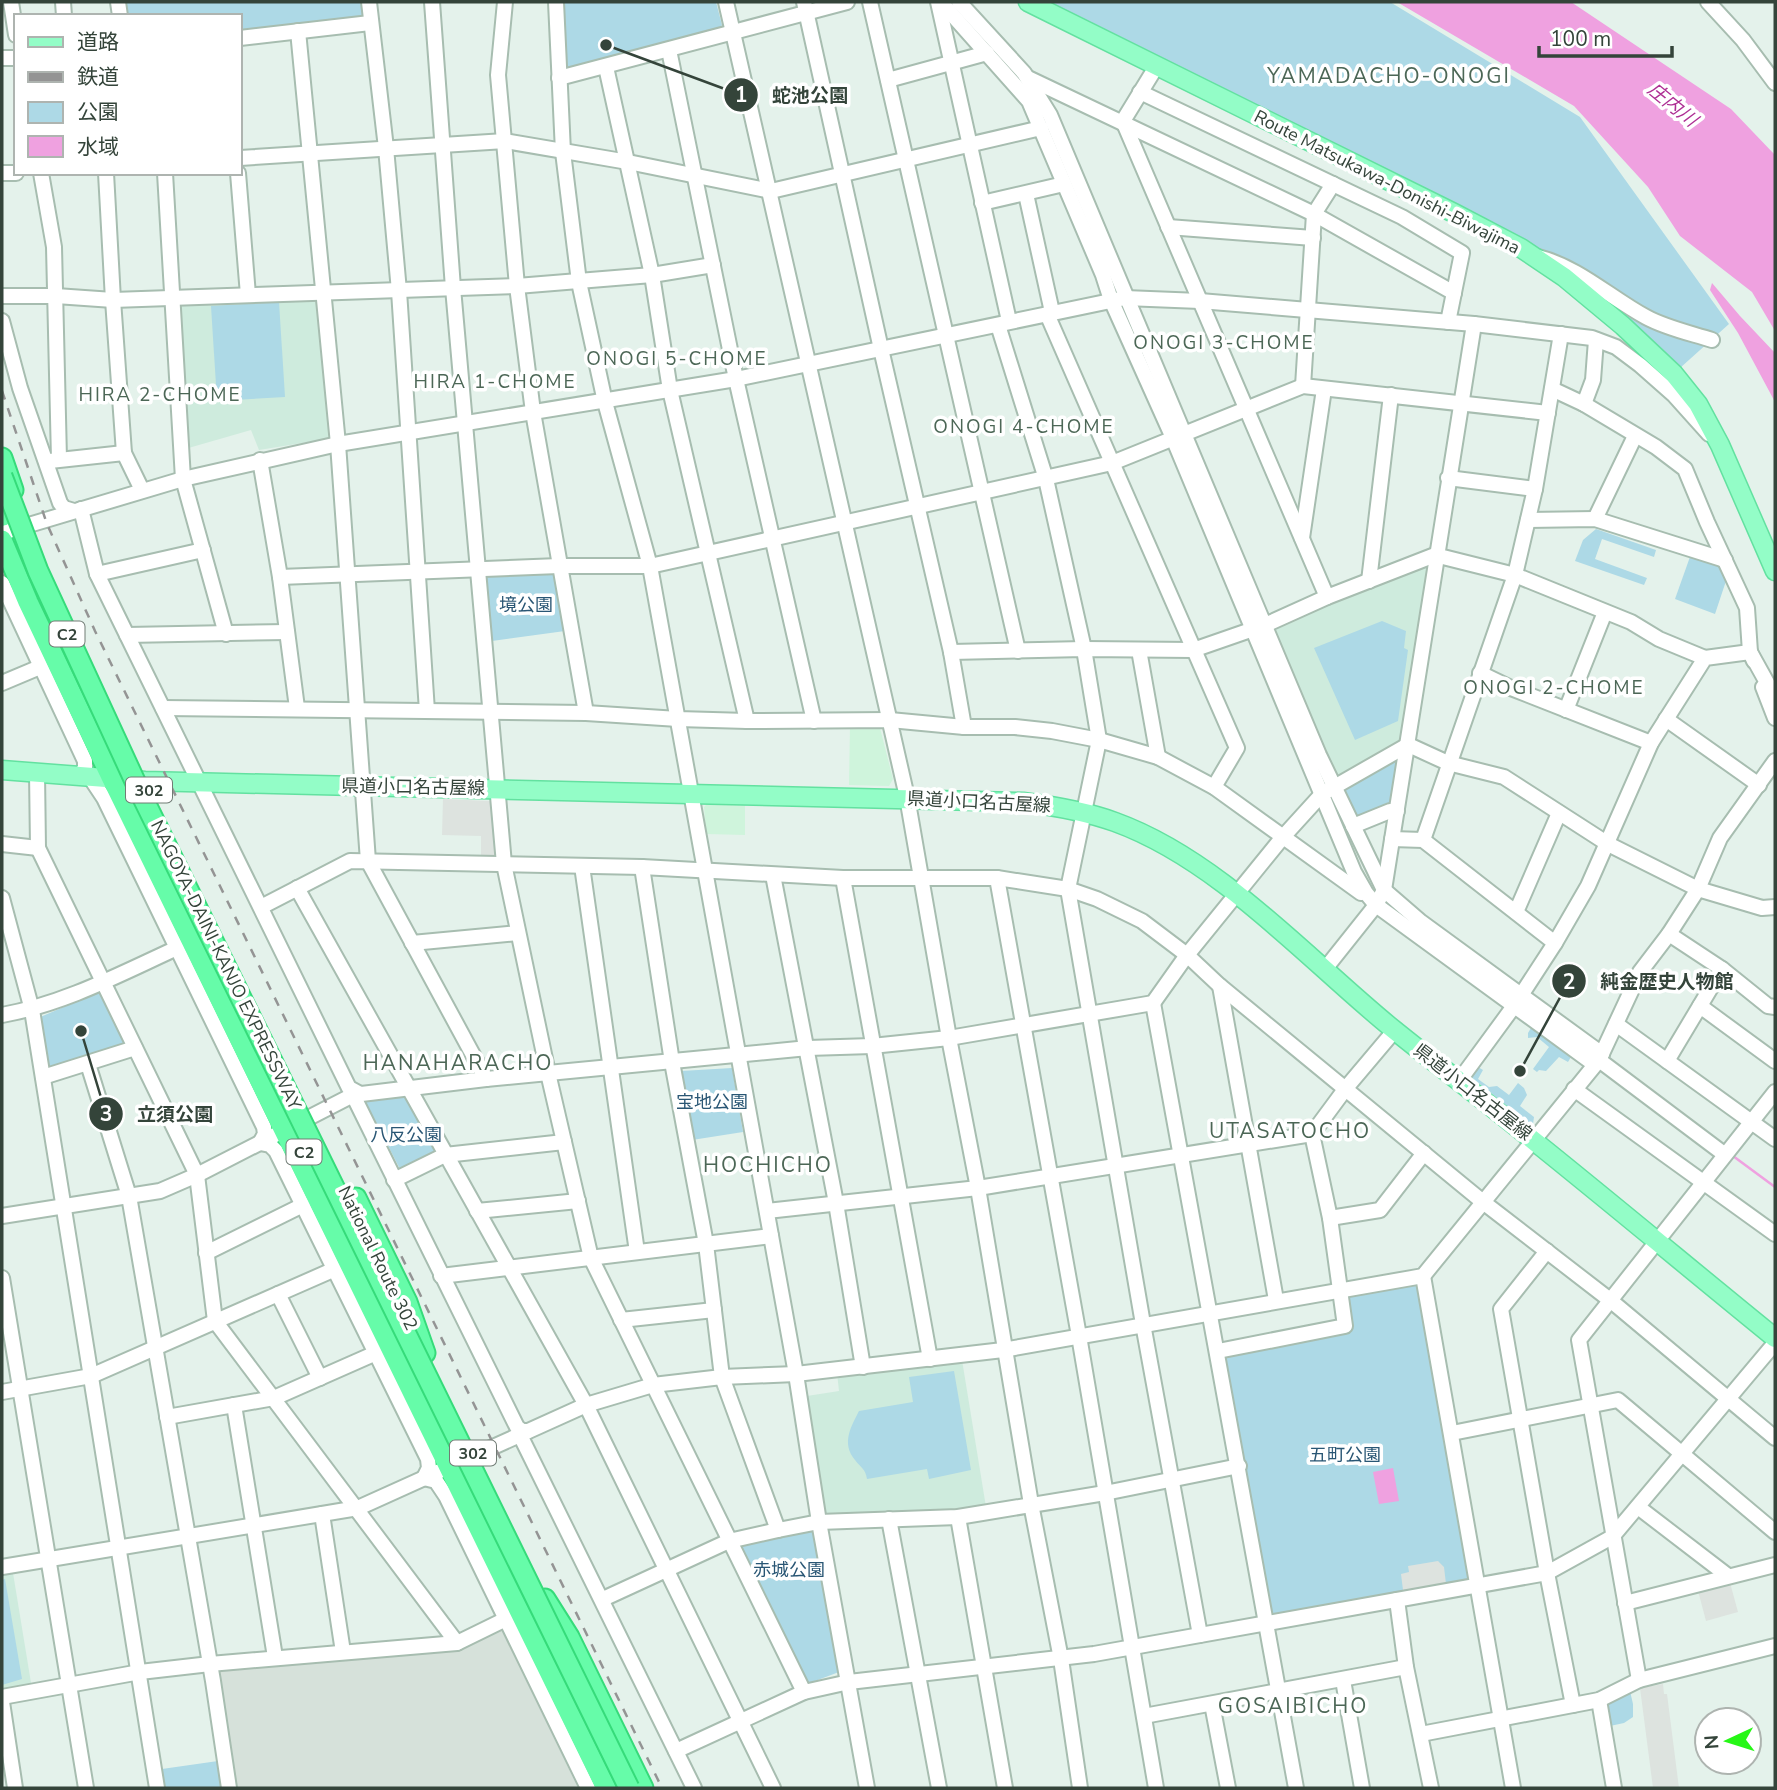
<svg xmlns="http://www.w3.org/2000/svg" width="1777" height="1790" font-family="'Nunito Sans','Noto Sans JP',sans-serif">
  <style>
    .commercial { fill: #cff4dc }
    .industrial { fill: #d6e1da }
    .education { fill: #ceebdd }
    .green { fill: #add9e6 }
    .parking { fill: #dde3df }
    .water { fill: #efa1e0 }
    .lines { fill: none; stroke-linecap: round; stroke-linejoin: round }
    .stream { stroke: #efa1e0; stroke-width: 2.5 }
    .minor-casing { stroke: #a7bdb0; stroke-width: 18 }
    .major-casing { stroke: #63e1a0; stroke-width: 21 }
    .highway-casing { stroke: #36db7a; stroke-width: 23 }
    .minor { stroke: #fff; stroke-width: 14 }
    .major { stroke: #93fdc7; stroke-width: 18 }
    .highway { stroke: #66fca9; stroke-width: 19 }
    .rail { stroke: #949494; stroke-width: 2.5; stroke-dasharray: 9 9; stroke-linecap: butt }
    .highway-bridge-casing { stroke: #36db7a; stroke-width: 23; stroke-linecap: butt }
    .highway-bridge { stroke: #66fca9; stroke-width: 19 }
    .labels { text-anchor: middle; stroke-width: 7; stroke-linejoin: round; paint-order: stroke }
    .shield { fill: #fff; stroke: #717c75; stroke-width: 2 }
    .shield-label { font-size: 16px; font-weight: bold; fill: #34443a }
    .street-label { font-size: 18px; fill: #34443a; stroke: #fff }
    .park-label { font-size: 18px; fill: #295674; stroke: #fff }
    .water-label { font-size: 19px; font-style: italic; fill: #ae2f94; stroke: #fff }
    .neighbourhood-label { font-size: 19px; letter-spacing: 2px; fill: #4c6756; stroke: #fff }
    .quarter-label { font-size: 21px; letter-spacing: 2px; fill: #4c6756; stroke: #fff }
    .leader { fill: none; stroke: #34443a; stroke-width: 2.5 }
    .callout-dot { fill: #34443a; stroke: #fff; stroke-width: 2.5 }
    .mark-label { font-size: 21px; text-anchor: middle; font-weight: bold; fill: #fff }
    .callout-label { font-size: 19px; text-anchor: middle; font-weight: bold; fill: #34443a; stroke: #fff; stroke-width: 7; stroke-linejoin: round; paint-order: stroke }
  </style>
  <rect width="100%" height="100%" fill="#e4f2eb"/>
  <g class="commercial">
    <path d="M850,726l30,2 13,51 -4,7 -40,-1z"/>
    <path d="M709,802h36v33l-39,-1 -2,-27z"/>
  </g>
  <path class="industrial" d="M496,1629l6,1 76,158h-346l-19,-116 5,-6 114,-9z"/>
  <g class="education">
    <path d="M319,300l11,135 -3,4 -68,11 -8,-20 -66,19 -8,-140 3,-6z"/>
    <path d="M1425,564l4,5 -27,173 -62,35 -6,-1 -62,-146 1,-5z"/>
    <path d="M962,1360l24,147 -155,9 -5,-2 -19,-118 32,-5 -2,-18z"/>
    <path d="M13,1573l19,116 -30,4v-118z"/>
  </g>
  <g class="green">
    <path d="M123,2h241l1,16 -125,13v-15h-115z"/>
    <path d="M562,2h154l6,23 -2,3 -154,43z"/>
    <path d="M1043,2h347l190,115 149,207 -49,44 -168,-136 -223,-101z"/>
    <path d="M279,302l6,95 -68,4 -6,-95z"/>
    <path d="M1596,529l60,21 -2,7 -52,-18 -7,20 52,19 -3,7 -69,-24 8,-21z"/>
    <path d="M1691,554l32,11 4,13 -12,36 -40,-15z"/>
    <path d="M554,572l11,59 -73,10 -7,-64z"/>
    <path d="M1382,621l24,10 -2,17 4,2 -10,71 -43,19 -41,-92z"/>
    <path d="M1392,758l6,4 -7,45 -37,15 -17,-35z"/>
    <path d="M99,992l4,2 24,51 -75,25 -7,-4 -7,-48z"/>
    <path d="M1531,1028l40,29 -3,5 -9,-5 -13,14 -7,-1 -2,2 -4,-3 16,-22 -12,-10 -9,1v-5z"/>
    <path d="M1478,1067l5,3 -5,9 11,8 8,-1 12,9 9,-12 6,5 3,7 -7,11 14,11 -1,7 -5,-1 -57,-46z"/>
    <path d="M732,1068l11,64 -51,8 -11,-69z"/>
    <path d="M408,1097l31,57 -38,17 -36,-70z"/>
    <path d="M1414,1280l8,6 49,297 -203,34 -48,-264 128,-26 -4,-30z"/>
    <path d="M954,1371l17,99 -42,9 -2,-10 -60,10c-2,-11 -6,-11 -12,-19 -14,-17 -4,-33 4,-49l54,-9 -4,-25z"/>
    <path d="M815,1528l24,144 -32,12 -66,-138z"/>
    <path d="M5,1579l17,100 -20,6v-105z"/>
    <path d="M1630,1691l3,13v13l-9,6 -14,3 -5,-23z"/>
    <path d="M218,1761l4,27h-57l-3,-19z"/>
  </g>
  <g class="parking">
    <path d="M443,799l46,2 4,3 4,54 -16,2v-24l-39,-1z"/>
    <path d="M1438,1561l6,6 2,17 -43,6 -2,-16 8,-2 -1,-6z"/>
    <path d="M1729,1579l9,33 -32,9 -9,-34z"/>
    <path d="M1663,1684l1,10h3l12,94h-26l-13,-100z"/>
  </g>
  <g class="water">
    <path d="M1397,2h174l160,107 44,46v176l-23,-39 -72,-56 -32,-49 -74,-81z"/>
    <path d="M1712,283l28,33 35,37v49l-37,-69 -28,-43z"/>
    <path d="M1393,1468l6,33 -20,3 -6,-32z"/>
  </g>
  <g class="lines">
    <path class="stream" d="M1733,1156l42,31"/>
    <g class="minor-casing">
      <g id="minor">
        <path d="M11,2l5,33"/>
        <path d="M63,2l1,14"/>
        <path d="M118,2l2,14"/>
        <path d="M369,2l17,146 13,143 28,420"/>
        <path d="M432,2l21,286 51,576 44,209 43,185 213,434"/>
        <path d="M505,2l-7,73 19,211 16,126 53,301"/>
        <path d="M556,2l7,150 16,130 26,120 45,164 146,808 23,148 48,266"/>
        <path d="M726,2l181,795 42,241 29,150 53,316 30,155 19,129"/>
        <path d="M804,2l77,347 70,303 13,75"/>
        <path d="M870,2l148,649"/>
        <path d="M938,2l71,319"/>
        <path d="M941,2l88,99 74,174 8,25 62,138 181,434 12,21 10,12 218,159"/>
        <path d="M959,2l65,71 26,42 269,640 65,135 37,32 181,132"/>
        <path d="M1708,2l35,38 32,43"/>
        <path d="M298,31l40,413 30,417 118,218"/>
        <path d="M240,38l130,-15"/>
        <path d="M669,50l67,329 78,342"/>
        <path d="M2,58h14"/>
        <path d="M606,67l46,208 18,115 77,331"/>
        <path d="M1156,67l-33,54 204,476"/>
        <path d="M559,78l288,-76"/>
        <path d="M1028,78l286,136 140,79"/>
        <path d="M888,80l99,-27"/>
        <path d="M1140,92l262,125 60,36 -14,69"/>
        <path d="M240,158l265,-17 123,21 143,29 270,-63"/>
        <path d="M2,173h14"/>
        <path d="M41,173l13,74 5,212"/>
        <path d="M106,173l7,127 11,153 18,37"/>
        <path d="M165,173l18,306 43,155"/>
        <path d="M238,173l10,122"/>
        <path d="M1026,194l26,118"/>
        <path d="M982,203l82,-19"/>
        <path d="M1168,227l145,11"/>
        <path d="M1538,257c42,11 71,40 108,60 20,11 44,16 66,23"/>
        <path d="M2,296h54l57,4 404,-14 135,-11 61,-10"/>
        <path d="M1047,314l190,434 -23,39"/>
        <path d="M2,321l18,67 40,115 4,5 10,3"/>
        <path d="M998,325l48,154 38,170 15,91 -31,149 75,435 57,311"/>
        <path d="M1303,386l11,-172 19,-30"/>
        <path d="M1552,389l32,15 72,43 29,22 22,53 40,86 3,44 4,9"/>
        <path d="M1584,404l9,-24 3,-40"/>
        <path d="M260,460l20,117 17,131"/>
        <path d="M50,461l74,-8"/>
        <path d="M1448,478l87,11"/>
        <path d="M81,509l16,65 252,514 11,6"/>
        <path d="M1595,519l40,-83"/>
        <path d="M1528,520l67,-1 130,41"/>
        <path d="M2,533l181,-54 155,-35 398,-65 389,-81 75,3 274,23 118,14 24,9 24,18 34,30 35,39"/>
        <path d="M1302,538l22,-149"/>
        <path d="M97,574l106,-24"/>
        <path d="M280,577l279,-11h91l462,-103 191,-77 245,27"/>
        <path d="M1369,581l22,-186"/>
        <path d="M2,583l83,178v7l-6,9"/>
        <path d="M127,635l160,-3"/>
        <path d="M1139,650l19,107"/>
        <path d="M951,652l133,-3 109,1 72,-25 62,-28 108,-42 80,20 116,47 28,17 46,19"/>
        <path d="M1480,673l31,15 140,55"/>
        <path d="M2,683l38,-16"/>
        <path d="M1763,687l12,31"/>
        <path d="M163,708l423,5 92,6 69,2 143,-1 74,7h51l37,4 47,9 59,17 56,30 147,106"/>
        <path d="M1566,710l39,-98"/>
        <path d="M1666,719l93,66"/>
        <path d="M37,773l1,75 159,327 18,146 242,322"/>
        <path d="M90,777l14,21 160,329 1,7 -5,9"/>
        <path d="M1353,826l37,-15h7"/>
        <path d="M1392,839l31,1 132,103"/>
        <path d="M1423,840l92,-265 20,-86 26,-155"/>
        <path d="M2,844l36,4"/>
        <path d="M582,866l55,386"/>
        <path d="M642,867l30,195 34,182 16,133 56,153"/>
        <path d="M773,875l63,328 27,164"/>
        <path d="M843,878l87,481"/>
        <path d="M997,878l82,458 77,452"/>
        <path d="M297,888l289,517 187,383"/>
        <path d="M2,898l30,112 125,778"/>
        <path d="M261,907l89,-46 292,6 201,11h154l71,11 29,10 45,22 45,34 33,31 263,216 127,98 165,138"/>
        <path d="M1516,912l43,-99"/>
        <path d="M1669,934l53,35 46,37 7,1"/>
        <path d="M412,943l106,-10"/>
        <path d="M1325,969l51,-64 8,-15 90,-566"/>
        <path d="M1220,986l56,314"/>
        <path d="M1153,1003l143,785"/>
        <path d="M1700,1006l75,55"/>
        <path d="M2,1015c62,-11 118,-41 175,-67"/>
        <path d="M1616,1024l159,115"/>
        <path d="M1599,1060l125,94"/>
        <path d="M1667,1061l55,-92"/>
        <path d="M88,1064l41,132 84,485 16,107"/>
        <path d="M43,1077l92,-29"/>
        <path d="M1459,1081l55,-75 41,-63 33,-57 63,-143 54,-85 45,-6 25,45"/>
        <path d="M1574,1089l201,145"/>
        <path d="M353,1095l164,332 5,4h6"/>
        <path d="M260,1143l10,2 6,6 152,308 1,9 -5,10"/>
        <path d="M394,1180l51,-25 119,-13"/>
        <path d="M477,1211l101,-10"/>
        <path d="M767,1211l211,-23 334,-54"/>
        <path d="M2,1216l158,-25 37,-16 156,-80 133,-16 322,-31 64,-2 77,-8 204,-35 34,-48 95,-117 40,-44 84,-48 7,1 35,16 56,14 104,67 90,45 64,19 13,-1"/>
        <path d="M1330,1218l50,-8 44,-57"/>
        <path d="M1547,1251l-46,58 46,264 26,132"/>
        <path d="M206,1253l97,-48"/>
        <path d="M441,1276l330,-40"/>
        <path d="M1423,1276l90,512"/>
        <path d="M2,1278l84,510"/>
        <path d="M278,1294l42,84"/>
        <path d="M621,1320l93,-10"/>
        <path d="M1218,1351l127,-25 -15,-108 -18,-84 34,-46 49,-58"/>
        <path d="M2,1392l89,-16 244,-107"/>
        <path d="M234,1405l41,252"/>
        <path d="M167,1417l107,-19 102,-45"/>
        <path d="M1452,1433l166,-33 157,132"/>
        <path d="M520,1435l174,353"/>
        <path d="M424,1478l12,3 10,15 142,292"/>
        <path d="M1638,1507l90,69"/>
        <path d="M322,1514l21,138"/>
        <path d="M958,1517l47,271"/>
        <path d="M889,1519l50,269"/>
        <path d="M2,1567l356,-59 228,-103 67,-20 69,-8 74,-3 207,-24 420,-74 176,-216 41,-88 29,-38 29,-45 22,-51 55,-77"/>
        <path d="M603,1599l126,-58 49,-11 41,-8 139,-5 147,-24 134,-27"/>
        <path d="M1397,1600l9,67 25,121"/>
        <path d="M1625,1603l150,-38"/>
        <path d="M1343,1680l19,108"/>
        <path d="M1639,1680l-60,-340 196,-248"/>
        <path d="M2,1697l138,-25 70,-8 247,-21 49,-24"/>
        <path d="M1599,1700l15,88"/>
        <path d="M2,1702l13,86"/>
        <path d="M1212,1704l16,84"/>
        <path d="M1144,1716l262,-49"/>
        <path d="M1421,1734l178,-34 40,-20 136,-34"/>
        <path d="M676,1751l128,-59 45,-10 245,-28 453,-81 65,-36 163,-194"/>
      </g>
    </g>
    <g class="major-casing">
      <g id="major">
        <path d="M1028,2l426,211 67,35 43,29 59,49 51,48 24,30 22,41 55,126"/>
        <path d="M2,770l143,11 878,21c31,4 62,9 92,20 105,38 193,138 278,207 47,38 95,74 141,112 81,65 161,132 241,197"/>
      </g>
    </g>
    <g class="highway-casing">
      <g id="highway">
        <path d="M2,458l11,32"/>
        <path d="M2,514l1,2"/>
        <path d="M2,540l26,62 84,177 494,1009"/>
        <path d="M356,1198l51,104 18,51"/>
        <path d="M545,1599l24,38 74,151"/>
      </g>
    </g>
    <use href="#minor" class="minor"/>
    <use href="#major" class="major"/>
    <use href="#highway" class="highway"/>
    <path class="rail" d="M2,391l45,133 48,107 567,1157"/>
    <g class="highway-bridge-casing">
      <path id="highway-bridge" d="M2,476l36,95 101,219 490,998"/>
    </g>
    <use href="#highway-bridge" class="highway-bridge"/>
  </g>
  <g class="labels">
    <g class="shield">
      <rect x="49.5" y="621.5" width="35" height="25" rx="5"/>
      <rect x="126" y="777.5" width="46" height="25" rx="5"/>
      <rect x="286.5" y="1139.5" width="35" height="25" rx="5"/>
      <rect x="450" y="1440.5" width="46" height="25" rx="5"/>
    </g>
    <g class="shield-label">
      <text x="67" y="640">C2</text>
      <text x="149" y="796">302</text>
      <text x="304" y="1158">C2</text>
      <text x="473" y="1459">302</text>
    </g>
    <g class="street-label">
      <text transform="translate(1387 182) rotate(27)" y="6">Route Matsukawa-Donishi-Biwajima</text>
      <text transform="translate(413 787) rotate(1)" y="6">県道小口名古屋線</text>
      <text transform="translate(979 802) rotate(3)" y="6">県道小口名古屋線</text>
      <text transform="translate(226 965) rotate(64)" y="6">NAGOYA-DAINI-KANJO EXPRESSWAY</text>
      <text transform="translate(1473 1092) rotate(38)" y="6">県道小口名古屋線</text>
      <text transform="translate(378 1258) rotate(64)" y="6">National Route 302</text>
    </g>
    <g class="park-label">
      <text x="526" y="611">境公園</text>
      <text x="712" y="1108">宝地公園</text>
      <text x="406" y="1141">八反公園</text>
      <text x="1345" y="1461">五町公園</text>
      <text x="789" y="1576">赤城公園</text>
    </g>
    <g class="water-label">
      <text transform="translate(1673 104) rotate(39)" y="7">庄内川</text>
    </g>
    <g class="neighbourhood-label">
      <text x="1224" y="349">ONOGI 3-CHOME</text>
      <text x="677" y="365">ONOGI 5-CHOME</text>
      <text x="495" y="388">HIRA 1-CHOME</text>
      <text x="160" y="401">HIRA 2-CHOME</text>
      <text x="1024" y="433">ONOGI 4-CHOME</text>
      <text x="1554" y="694">ONOGI 2-CHOME</text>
    </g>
    <g class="quarter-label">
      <text x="1389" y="83">YAMADACHO-ONOGI</text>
      <text x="458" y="1070">HANAHARACHO</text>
      <text x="1290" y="1138">UTASATOCHO</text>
      <text x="768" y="1172">HOCHICHO</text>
      <text x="1293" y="1713">GOSAIBICHO</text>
    </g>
  </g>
  <path class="leader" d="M606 45L741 95M1520 1071L1569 981M81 1031L106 1114"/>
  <g class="callout-dot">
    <circle cx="606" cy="45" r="7"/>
    <circle cx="1520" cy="1071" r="7"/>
    <circle cx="81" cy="1031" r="7"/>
    <circle cx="741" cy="95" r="18"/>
    <circle cx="1569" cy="981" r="18"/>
    <circle cx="106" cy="1114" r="18"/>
  </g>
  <g class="mark-label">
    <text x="741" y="102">1</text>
    <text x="1569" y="989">2</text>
    <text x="106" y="1121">3</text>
  </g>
  <g class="callout-label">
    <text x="810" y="102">蛇池公園</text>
    <text x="1667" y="988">純金歴史人物館</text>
    <text x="175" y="1121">立須公園</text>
  </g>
  <rect width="1777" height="1790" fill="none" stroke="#34443a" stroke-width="7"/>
  <rect x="14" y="14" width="228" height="161" fill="#ffffff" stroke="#aeb4b0" stroke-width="2"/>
  <rect x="28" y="37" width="35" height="10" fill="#93fdc7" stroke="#aeb4b0" stroke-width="2"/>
  <text x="77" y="49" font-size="21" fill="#34443a">道路</text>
  <rect x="28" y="72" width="35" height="10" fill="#949494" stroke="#aeb4b0" stroke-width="2"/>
  <text x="77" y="84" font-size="21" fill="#34443a">鉄道</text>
  <rect x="28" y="102" width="35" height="21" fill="#add9e6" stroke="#aeb4b0" stroke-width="2"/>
  <text x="77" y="119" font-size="21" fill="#34443a">公園</text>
  <rect x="28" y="136" width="35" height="21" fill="#efa1e0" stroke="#aeb4b0" stroke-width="2"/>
  <text x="77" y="154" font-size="21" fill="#34443a">水域</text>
  <g transform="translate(1728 1741) rotate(266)"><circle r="33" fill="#ffffff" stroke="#aeb4b0" stroke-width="2"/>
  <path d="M0-5L12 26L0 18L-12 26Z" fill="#26f716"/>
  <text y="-10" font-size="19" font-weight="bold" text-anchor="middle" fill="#34443a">N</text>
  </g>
  <path d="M1539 46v10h133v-10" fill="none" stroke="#34443a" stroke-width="3.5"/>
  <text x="1550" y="46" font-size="21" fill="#34443a" stroke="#ffffff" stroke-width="5" paint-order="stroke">100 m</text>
</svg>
